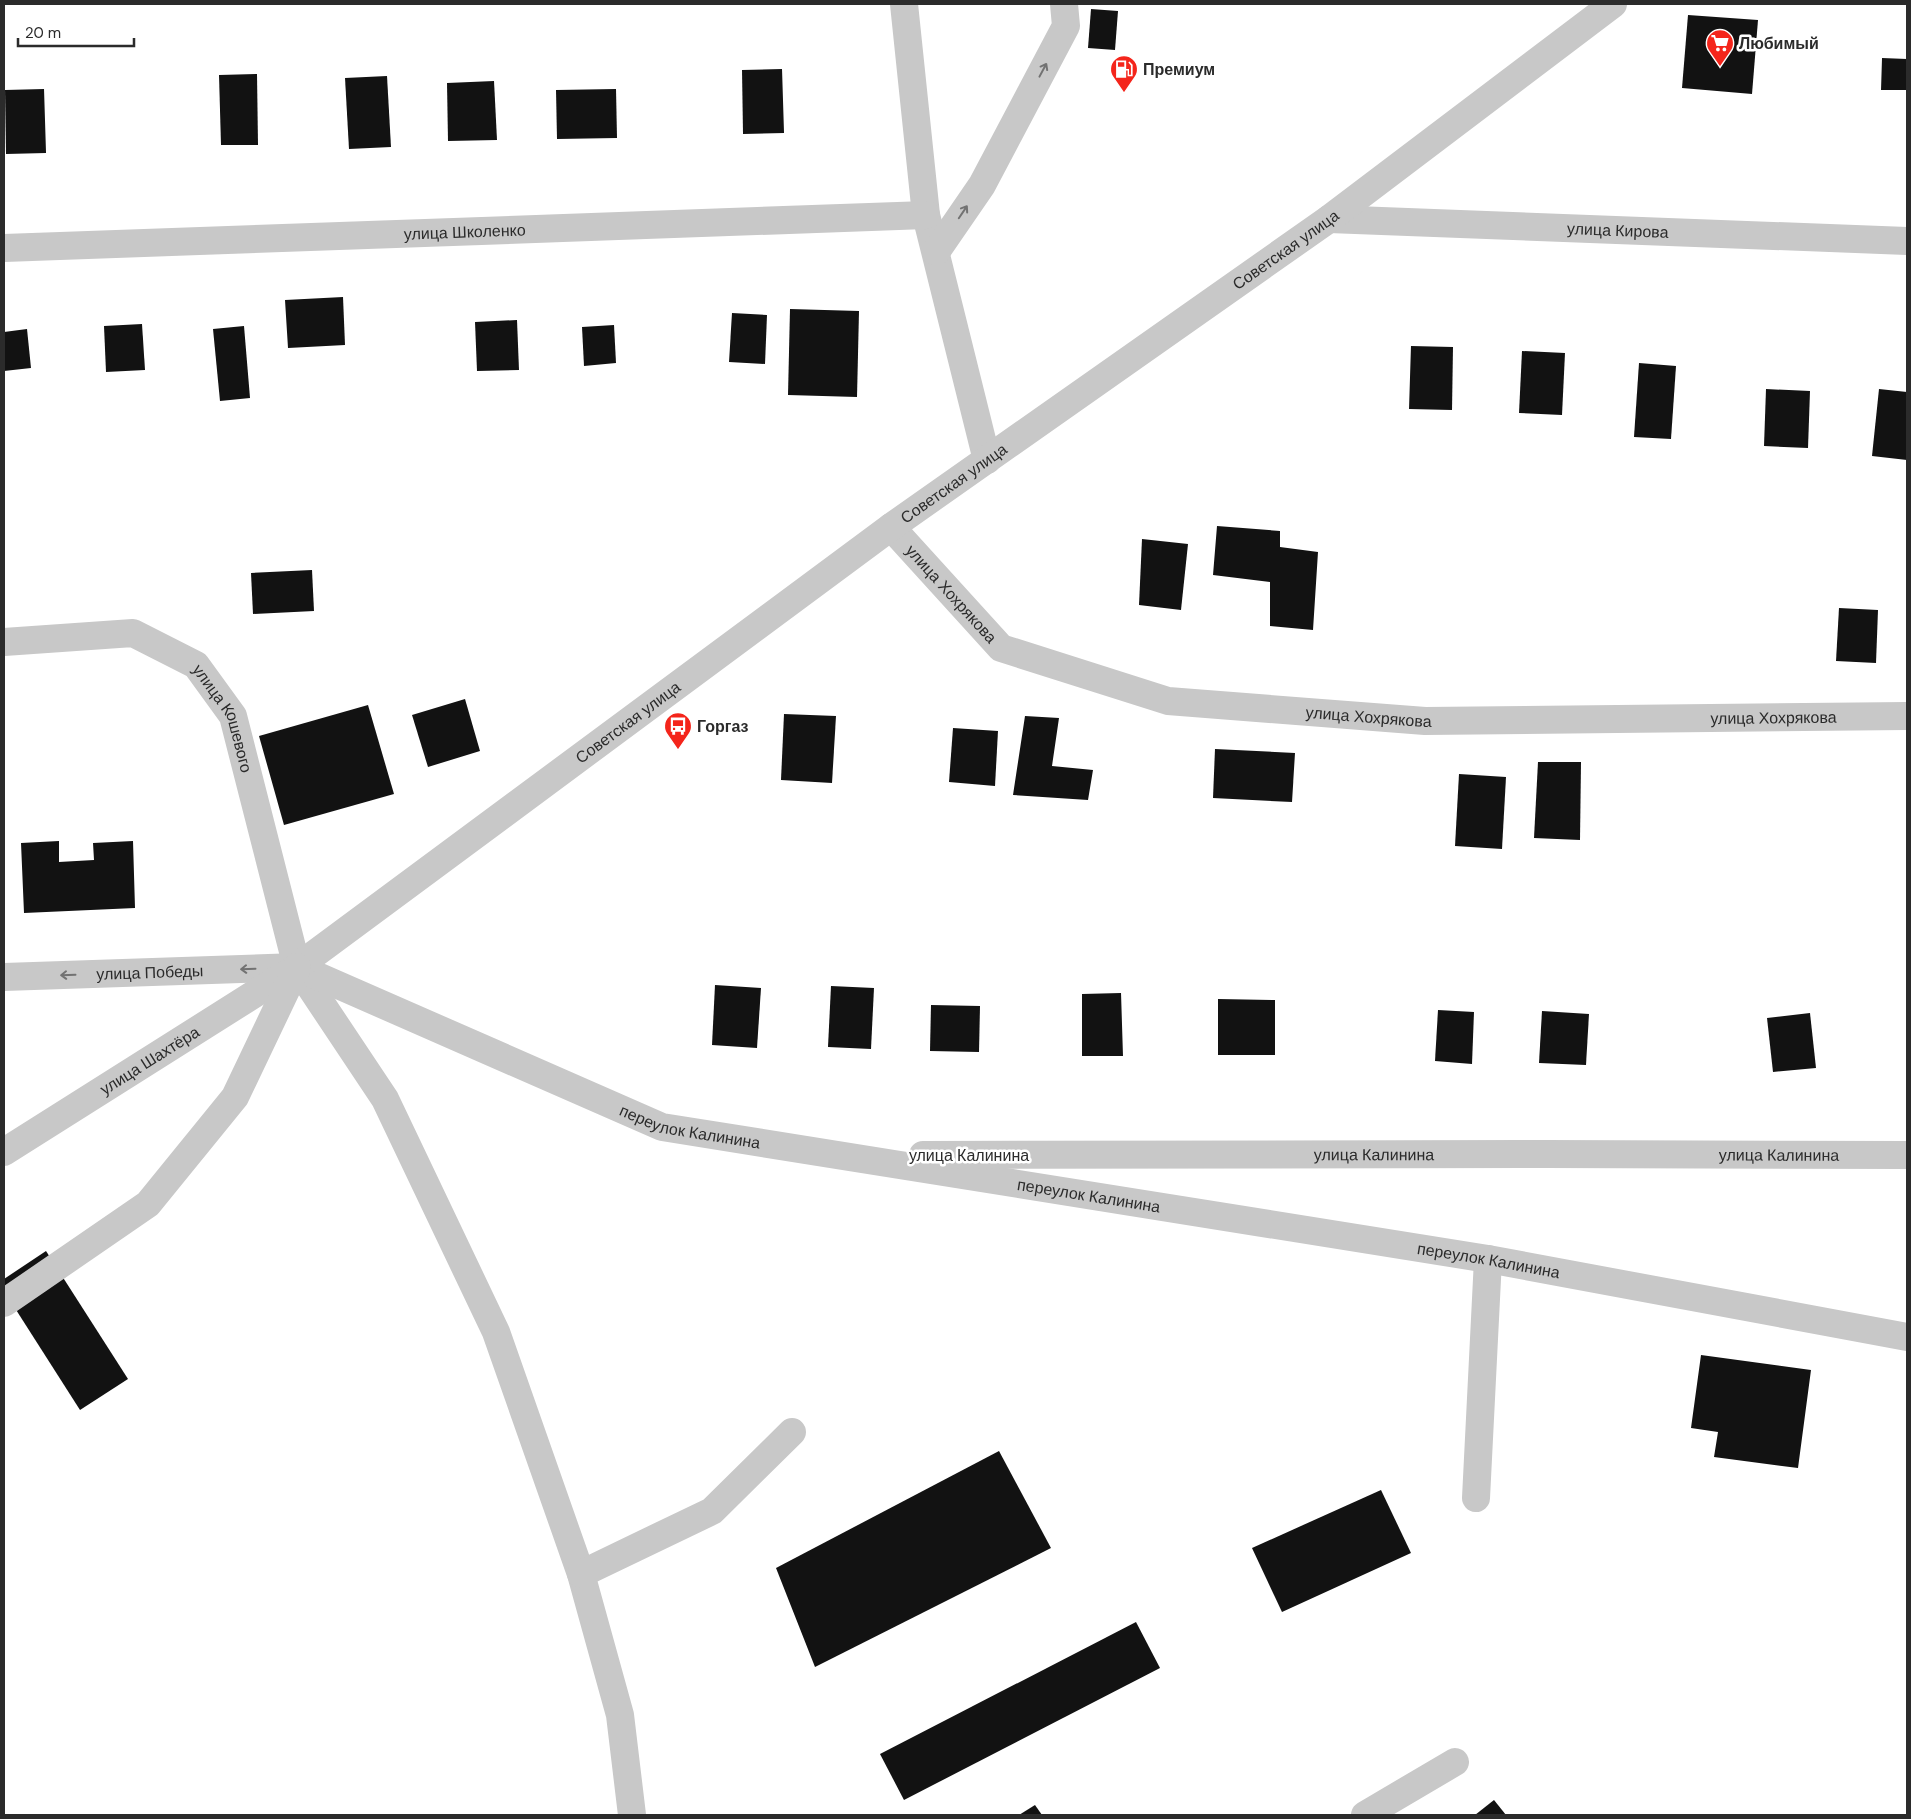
<svg xmlns="http://www.w3.org/2000/svg" width="1911" height="1819" font-family="'DM Sans',sans-serif">
  <style>
    .building { fill: #121212 }
    .lines { fill: none; stroke-linecap: round; stroke-linejoin: round }
    .minor { stroke: #c8c8c8; stroke-width: 28 }
    .oneway { stroke: #727272 }
    .labels { text-anchor: middle; stroke-width: 5; stroke-linejoin: round; paint-order: stroke }
    .poi-label { font-size: 16px; font-weight: bold; fill: #2b2b2b; stroke: #fff; text-anchor: start }
    .street-label { font-size: 16px; fill: #2b2b2b; stroke: #fff }
  </style>
  <rect width="100%" height="100%" fill="#fff"/>
  <g class="building">
    <path d="M1091,9l27,2 -3,39 -27,-2z"/>
    <path d="M1688,15l70,5 -6,74 -70,-6z"/>
    <path d="M1882,58l25,1v31h-26z"/>
    <path d="M782,69l2,64 -41,1 -1,-64z"/>
    <path d="M257,74l1,71h-37l-2,-70z"/>
    <path d="M387,76l4,71 -42,2 -4,-71z"/>
    <path d="M494,81l3,59 -49,1 -1,-58z"/>
    <path d="M44,89l2,64 -40,1 -1,-64z"/>
    <path d="M616,89l1,49 -60,1 -1,-49z"/>
    <path d="M343,297l2,48 -57,3 -3,-48z"/>
    <path d="M790,309l69,2 -2,86 -69,-2z"/>
    <path d="M732,313l35,2 -2,49 -36,-2z"/>
    <path d="M517,320l2,50 -42,1 -2,-49z"/>
    <path d="M142,324l3,46 -39,2 -2,-46z"/>
    <path d="M614,325l2,38 -32,3 -2,-39z"/>
    <path d="M244,326l6,72 -30,3 -7,-72z"/>
    <path d="M27,329l4,39 -27,3v-39z"/>
    <path d="M1411,346l42,1 -1,63 -43,-1z"/>
    <path d="M1522,351l43,2 -3,62 -43,-2z"/>
    <path d="M1639,363l37,3 -5,73 -37,-2z"/>
    <path d="M1766,389l44,2 -2,57 -44,-2z"/>
    <path d="M1879,389l28,3v68l-35,-4z"/>
    <path d="M1217,526l63,5v16l38,5 -5,78 -43,-4v-44l-57,-7z"/>
    <path d="M1142,539l46,5 -7,66 -42,-5z"/>
    <path d="M312,570l2,41 -61,3 -2,-41z"/>
    <path d="M1839,608l39,2 -2,53 -40,-2z"/>
    <path d="M465,699l15,52 -52,16 -16,-52z"/>
    <path d="M368,705l26,89 -110,31 -25,-89z"/>
    <path d="M784,714l52,2 -4,67 -51,-3z"/>
    <path d="M1025,716l34,2 -7,48 41,4 -5,30 -75,-5z"/>
    <path d="M953,728l45,3 -3,55 -46,-4z"/>
    <path d="M1215,749l80,4 -3,49 -79,-4z"/>
    <path d="M1538,762h43l-1,78 -46,-2z"/>
    <path d="M1459,774l47,3 -4,72 -47,-3z"/>
    <path d="M59,841v21l35,-2 -1,-17 40,-2 2,67 -111,5 -3,-70z"/>
    <path d="M715,985l46,3 -4,60 -45,-3z"/>
    <path d="M831,986l43,2 -3,61 -43,-2z"/>
    <path d="M1121,993l2,63h-41v-62z"/>
    <path d="M1218,999l57,1v55h-57z"/>
    <path d="M931,1005l49,1 -1,46 -49,-1z"/>
    <path d="M1438,1010l36,2 -2,52 -37,-3z"/>
    <path d="M1542,1011l47,3 -3,51 -47,-2z"/>
    <path d="M1810,1013l6,55 -43,4 -6,-54z"/>
    <path d="M46,1251l82,128 -48,31 -76,-119v-12z"/>
    <path d="M1701,1355l110,15 -13,98 -84,-11 4,-25 -27,-4z"/>
    <path d="M999,1451l52,97 -236,119 -39,-99z"/>
    <path d="M1381,1490l30,63 -129,59 -30,-64z"/>
    <path d="M1136,1622l24,46 -256,132 -24,-46z"/>
    <path d="M1494,1800l12,15h-31z"/>
    <path d="M1035,1805l7,10h-23z"/>
  </g>
  <g class="lines">
    <g class="minor">
      <path d="M904,4l22,211 61,245"/>
      <path id="s1" d="M1329,219l578,22"/>
      <path id="s2" d="M4,248l922,-33"/>
      <path d="M936,252l46,-67 84,-159 -2,-22"/>
      <path id="s3" d="M891,527l110,121 167,53 257,20 482,-5"/>
      <path id="s4" d="M4,642l129,-9 63,32 37,51 64,251 88,132 111,233 85,242 39,141 12,100"/>
      <path id="s5" d="M4,977l293,-10 365,160 826,132 419,78"/>
      <path id="s6" d="M4,1152l293,-185 594,-440 438,-308 284,-215"/>
      <path id="s7" d="M923,1155l622,-1 362,1"/>
      <path d="M4,1303l144,-99 87,-107 62,-130"/>
      <path d="M1476,1498l12,-239"/>
      <path d="M581,1574l131,-63 80,-79"/>
      <path d="M1365,1815l90,-53"/>
    </g>
  </g>
  <defs><path id="oneway-shaft" d="M-6 0H5M1.5-3L5.5 0L1.5 3" fill="none" stroke-width="1.6" stroke-linecap="round" stroke-linejoin="round" transform="scale(1.25)"/></defs>
  <g class="oneway">
    <use href="#oneway-shaft" transform="translate(1043 70) rotate(-62)"/>
    <use href="#oneway-shaft" transform="translate(963 212) rotate(-56)"/>
    <use href="#oneway-shaft" transform="translate(248 969) rotate(178)"/>
    <use href="#oneway-shaft" transform="translate(68 975) rotate(178)"/>
  </g>
  <defs>
    <g id="supermarket-pin" transform="scale(1.4375)"><path d="M0 17L-7.5 6A9.5 9.5 0 1 1 7.5 6Z" fill="#f4251b" stroke="#fff"/><path d="M-6-5.5h2.5l.6 2H6L4.5 2H-2.5L-4.4-4H-6ZM-1.5 3.2a1.3 1.3 0 1 0 .1 0ZM3 3.2a1.3 1.3 0 1 0 .1 0Z" fill="#fff"/></g>
    <g id="fuel-pin" transform="scale(1.4375)"><path d="M0 17L-7.5 6A9.5 9.5 0 1 1 7.5 6Z" fill="#f4251b" stroke="#fff"/><path d="M-5.5-6h7V0h2V4h1.3V-2.5L3-4.5l.8-.8L6-3V5H2.5V1h-1V6h-7ZM-4.2-4.7v3.2H.2V-4.7Z" fill="#fff"/></g>
    <g id="bus-pin" transform="scale(1.4375)"><path d="M0 17L-7.5 6A9.5 9.5 0 1 1 7.5 6Z" fill="#f4251b" stroke="#fff"/><path d="M-5-6H5V4H4V6H2V4H-2V6H-4V4H-5ZM-3.5-4V0h7V-4ZM-3.5 1.2v1.5H-2V1.2ZM2 1.2v1.5H3.5V1.2Z" fill="#fff"/></g>
  </defs>
  <g fill-rule="evenodd">
    <use href="#supermarket-pin" x="1720" y="43"/>
    <use href="#fuel-pin" x="1124" y="69"/>
    <use href="#bus-pin" x="678" y="726"/>
  </g>
  <g class="labels">
    <g class="poi-label">
      <text x="1739" y="49">Любимый</text>
      <text x="1143" y="75">Премиум</text>
      <text x="697" y="732">Горгаз</text>
    </g>
    <g class="street-label">
      <text dy="6" stroke="none"><textPath href="#s1" startOffset="289">улица Кирова</textPath></text>
      <text dy="6" stroke="none"><textPath href="#s2" startOffset="461">улица Школенко</textPath></text>
      <text dy="6" stroke="none"><textPath href="#s6" startOffset="1568">Советская улица</textPath></text>
      <text dy="6" stroke="none"><textPath href="#s6" startOffset="1162">Советская улица</textPath></text>
      <text dy="6" stroke="none"><textPath href="#s3" startOffset="90">улица Хохрякова</textPath></text>
      <text dy="6" stroke="none"><textPath href="#s3" startOffset="540">улица Хохрякова</textPath></text>
      <text dy="6" stroke="none"><textPath href="#s3" startOffset="945">улица Хохрякова</textPath></text>
      <text dy="6" stroke="none"><textPath href="#s4" startOffset="261">улица Кошевого</textPath></text>
      <text dy="6" stroke="none"><textPath href="#s6" startOffset="758">Советская улица</textPath></text>
      <text dy="6" stroke="none"><textPath href="#s5" startOffset="146">улица Победы</textPath></text>
      <text dy="6" stroke="none"><textPath href="#s6" startOffset="172">улица Шахтёра</textPath></text>
      <text dy="6" stroke="none"><textPath href="#s5" startOffset="719">переулок Калинина</textPath></text>
      <text dy="6" stroke="none"><textPath href="#s7" startOffset="451">улица Калинина</textPath></text>
      <text x="969" y="1161">улица Калинина</text>
      <text dy="6" stroke="none"><textPath href="#s7" startOffset="856">улица Калинина</textPath></text>
      <text dy="6" stroke="none"><textPath href="#s5" startOffset="1124">переулок Калинина</textPath></text>
      <text dy="6" stroke="none"><textPath href="#s5" startOffset="1529">переулок Калинина</textPath></text>
    </g>
  </g>
  <rect width="1911" height="1819" fill="none" stroke="#2b2b2b" stroke-width="10"/>
  <path d="M18 38v8h116v-8" fill="none" stroke="#2b2b2b" stroke-width="2.5"/>
  <text x="25" y="38" font-size="15" fill="#2b2b2b" stroke="#ffffff" stroke-width="4" paint-order="stroke">20 m</text>
</svg>
